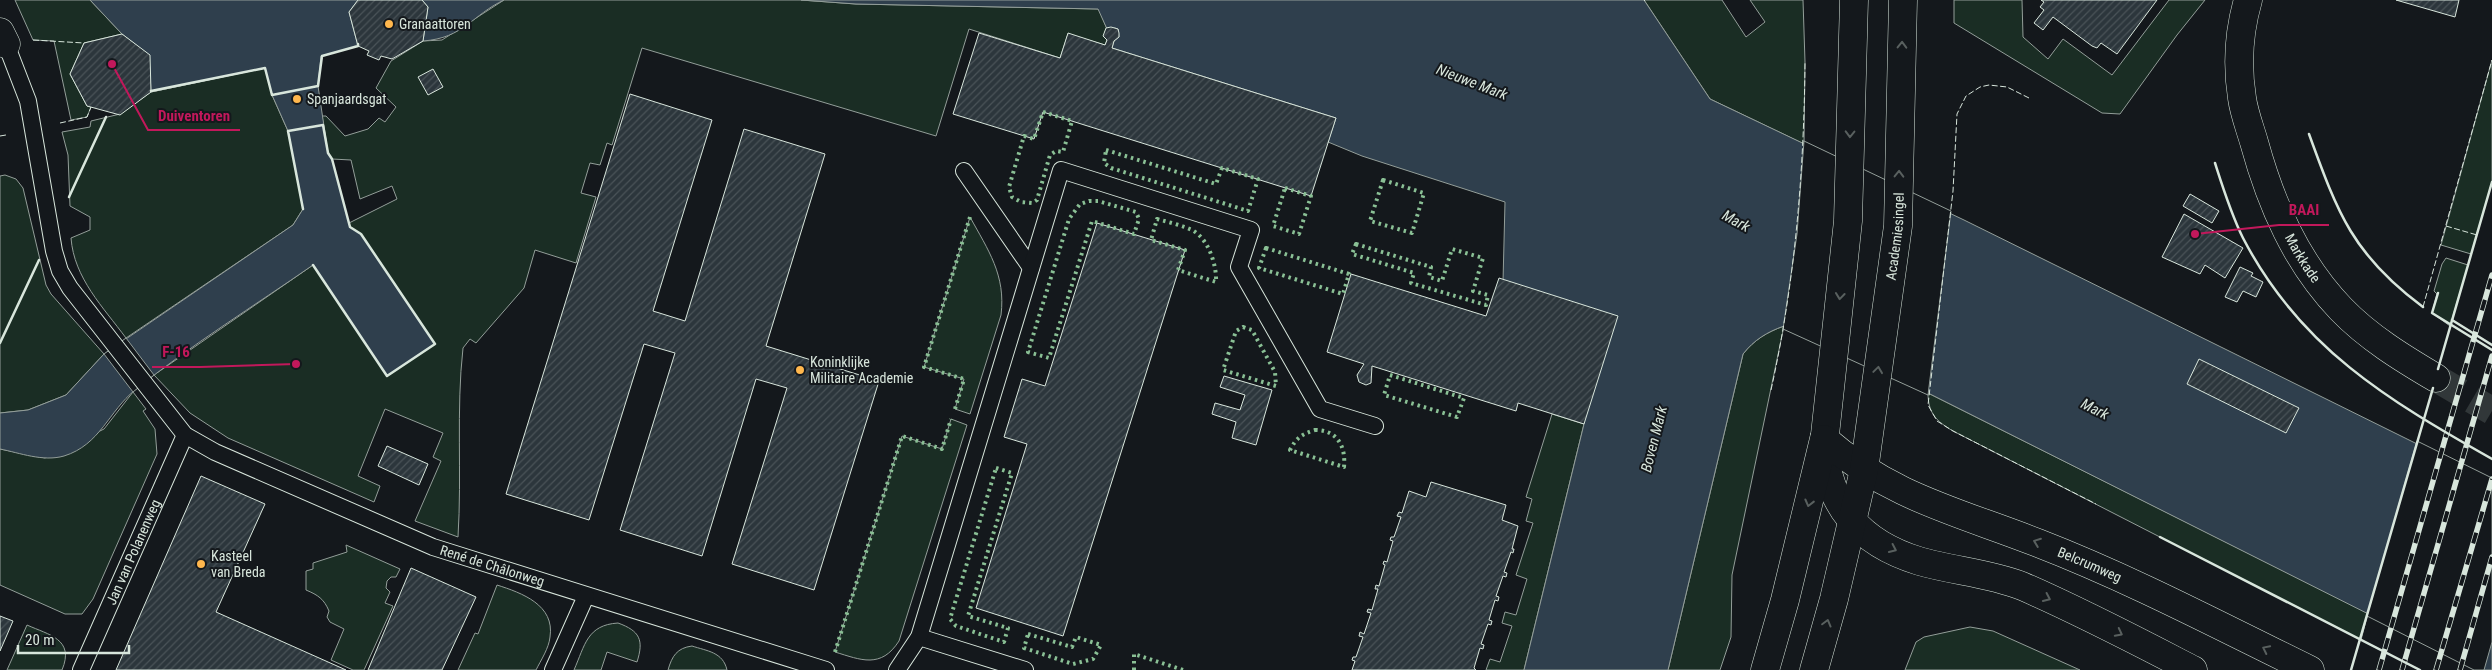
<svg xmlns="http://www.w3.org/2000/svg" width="2492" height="670" font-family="'Roboto Condensed',sans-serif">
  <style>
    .green { fill: #1a2d24; stroke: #939e99 }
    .water { fill: #2f3f4d; stroke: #939e99 }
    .pier { fill: #14181c; stroke: #939e99 }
    .building { fill: url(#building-hatch); stroke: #d8e6dc }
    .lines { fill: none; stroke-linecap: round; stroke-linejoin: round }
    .street-tunnel { stroke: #313739; stroke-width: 28; stroke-dasharray: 28 14; stroke-linecap: butt }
    .lane-casing { stroke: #d8e6dc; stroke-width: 18 }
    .street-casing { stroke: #d8e6dc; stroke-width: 29 }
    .secondary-casing { stroke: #d8e6dc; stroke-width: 29 }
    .lane { stroke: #14181c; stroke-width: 16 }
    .street { stroke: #14181c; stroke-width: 28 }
    .secondary { stroke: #14181c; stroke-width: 28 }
    .rail-casing { stroke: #d8e6dc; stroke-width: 5.5 }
    .rail { stroke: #14181c; stroke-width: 4; stroke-dasharray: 11; stroke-linecap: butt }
    .hedge { stroke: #8ac095; stroke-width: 4; stroke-dasharray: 2.5 4; stroke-linecap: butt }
    .fence { stroke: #d8e6dc; stroke-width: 1; stroke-dasharray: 6 2.5; stroke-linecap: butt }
    .wall { stroke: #d8e6dc; stroke-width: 2.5 }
    .oneway { stroke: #59605f }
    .poi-dot { fill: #ffb74d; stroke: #14181c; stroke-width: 2 }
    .labels { text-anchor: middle; stroke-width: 4; stroke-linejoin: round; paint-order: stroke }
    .poi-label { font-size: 14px; fill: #d8e6dc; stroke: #14181c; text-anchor: start }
    .street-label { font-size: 14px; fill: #d8e6dc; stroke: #14181c }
    .water-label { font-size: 15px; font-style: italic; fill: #d8e6dc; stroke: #14181c }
    .leader { fill: none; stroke: #c2185b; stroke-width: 2 }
    .callout-dot { fill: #c2185b; stroke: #14181c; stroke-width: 2 }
    .callout-label { font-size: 15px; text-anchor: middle; font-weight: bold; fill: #c2185b; stroke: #14181c; stroke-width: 4; stroke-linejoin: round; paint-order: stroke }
  </style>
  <defs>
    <pattern id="building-hatch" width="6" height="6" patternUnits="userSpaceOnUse" patternTransform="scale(1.25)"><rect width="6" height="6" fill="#2c363c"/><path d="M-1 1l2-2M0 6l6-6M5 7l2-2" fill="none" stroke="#4a5358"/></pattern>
  </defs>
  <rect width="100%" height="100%" fill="#14181c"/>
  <g class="green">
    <path d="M15,0h75l32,34 -38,9 -14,31 17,32 4,1 -4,10 -16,3 -17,-79 -21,-1z"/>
    <path d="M504,0h297l55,4 243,5 8,20h-1l-2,6 3,5 -2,5 -37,-11 -8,24 -91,-29 -33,107 -294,-88 -30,97 -5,-2 -7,22 -10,-2 -9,30 15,4 -20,66 -41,-13 -11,38 -48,55 -6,-4 -7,9c-7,62 -1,126 -5,189l-43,-16 26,-60 -8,-4 10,-24 -58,-24 -27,67 22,10 -6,16 -146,-64 -38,-25 -36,-38 159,-110 74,110 48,-31 -74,-110 -11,-7 -1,-4 48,-24 -5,-13 -32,13 -9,-39 -19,-1 -4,-6 -6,-37h4l19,20 23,-7 11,-11 6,4 11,-15 -20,-19 15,-27 32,-20 19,-1z"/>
    <path d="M1644,0h78l24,37 19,-15 -15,-22h53l2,62 -1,82 -94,-45z"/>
    <path d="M1954,0h68l1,37 25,22 15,-20 49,36 57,-75h36l-28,35 -57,79 -18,-1 -148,-90z"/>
    <path d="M2492,60v122l-21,72 -30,-9z"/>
    <path d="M265,68l7,27 16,36 15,78 -10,16 -167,113c-23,-31 -52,-60 -55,-100l19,-8v-13l-20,-11 -2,-51 -6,-23 28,-5 1,-6 29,-7 31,-22z"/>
    <path d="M5,175l11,4 7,9 23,97 5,9 53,60 -38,41 -38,15 -28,3v-237z"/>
    <path d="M970,217c18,33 36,58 31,98l-31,99 -15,-5 9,-30 -40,-12z"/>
    <path d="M2446,258l22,7 -18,61 -18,-13 5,-19 -3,-3 8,-27z"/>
    <path d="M1784,326l-52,249 -1,62 -11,33h-52l75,-316c11,-14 24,-22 41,-28z"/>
    <path d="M133,392l13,17 -3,2 12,18 2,25 -64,145 -11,15h-17l-65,-29v-136l45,9 59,-29z"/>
    <path d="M1928,393l440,220 -7,27 -408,-209c-17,-10 -25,-18 -25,-38z"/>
    <path d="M1552,414l32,10 -60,246h-38l4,-11 10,3 12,-36 -10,-3 3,-11 11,3 11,-36 -11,-4 17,-52 -7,-2 6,-22 -6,-2z"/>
    <path d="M951,419l16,6 -68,216c-18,28 -38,19 -64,11l67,-216 40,13z"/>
    <path d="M346,545l54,24 -4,8h-5l-4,4 -1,7 4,4 -5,11 8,3 -29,64h-11l-22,-10 13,-31 -14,-7 -3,-5 2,-6c-5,-12 -11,-16 -23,-21v-19l7,-2v-6l34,-11z"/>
    <path d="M497,585c25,8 58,20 53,52 -1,11 -9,23 -14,33h-78l17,-37 3,1z"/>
    <path d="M618,623c22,8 26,17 19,39l-30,-10 -6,18h-27c11,-25 13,-45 44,-47z"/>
    <path d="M27,625c22,10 48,14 35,45h-55z"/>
    <path d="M1970,627l23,4 87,39h-175l11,-28 8,-5z"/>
    <path d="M692,646c15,5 31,6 35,24h-59c4,-14 9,-22 24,-24z"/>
  </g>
  <g class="water">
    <path d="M90,0h268l-9,12 9,34 -37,10 -3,30 10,67 4,6 18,68 11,7 74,110 -48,32 -74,-111c-59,41 -122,80 -178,125 -26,21 -35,55 -71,66 -21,6 -44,-3 -64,-7v-36l28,-3 38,-15 38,-41 189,-129 10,-16 -15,-78 -16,-36 -7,-27 -114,24 -2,-37 -27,-21z"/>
    <path d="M422,0h82c-32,15 -40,38 -81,41l5,-34z"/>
    <path d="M801,0h843l66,99 254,121 528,261v189h-12l-552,-277 -144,-67c-17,6 -30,14 -41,28l-75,316h-144l60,-246 -81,-142 2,-80 -143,-46 -34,-14 8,-24 -224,-70 2,-7 5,-4 -1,-8 -3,-1 -8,1 -9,-20 -242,-5z"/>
  </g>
  <g class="pier">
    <path d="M1804,141l147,70 -23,184 -145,-66 14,-95z"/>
    <path d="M126,338l28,37 -21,17 -29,-38z"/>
    <path d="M2417,441l75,37v164l-8,28h-10l-107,-54z"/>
  </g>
  <g class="building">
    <path d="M358,0h64l6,7 -5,34 -31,18 -11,-3 -2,4 -12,-5 2,-4 -11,-5 -9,-34z"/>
    <path d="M2041,0h116l-40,54 -16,-11 -4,5 -5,-2 -39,-29 -10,13 -9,-7 10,-13 -4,-3 4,-5z"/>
    <path d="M2396,0h63l-4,17z"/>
    <path d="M1111,27l7,2 1,4v4l-5,4 -2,7 224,70 -25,78 -268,-84 -9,27 -81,-25 26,-81 81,25 8,-25 37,12 2,-5 -4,-4 3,-8z"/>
    <path d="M122,34l28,21 1,37 -31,23 -33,-9 -17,-32 14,-31z"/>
    <path d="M433,69l10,18 -15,8 -10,-18z"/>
    <path d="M630,94l82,26 -59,191 32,10 59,-192 81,25 -59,192 113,35 -65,209 -82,-26 55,-176 -31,-9 -54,177 -82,-26 55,-177 -31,-9 -55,176 -83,-26z"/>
    <path d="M2190,194l29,17 -7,12 -29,-17z"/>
    <path d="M2184,214l59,34 -18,30 -20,-13 -5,9 -38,-17z"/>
    <path d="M1097,223l88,27 -122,386 -87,-28 51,-164 -23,-7 18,-58 23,7z"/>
    <path d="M2240,267l13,6 -2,3 12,6 -7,15 -13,-6 -6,11 -12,-5z"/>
    <path d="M1351,274l135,42 13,-38 119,38 -34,108 -66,-21 -2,8 -144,-45 -1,17 -5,2 -7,-3 -2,-7 7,-11 -37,-12z"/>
    <path d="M2199,359l100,49 -13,25 -99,-49z"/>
    <path d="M1224,376l48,14 -16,55 -24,-7 4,-16 -24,-8 3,-11 25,7 5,-15 -25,-8z"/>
    <path d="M387,446l41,18 -9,21 -41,-19z"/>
    <path d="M201,476l64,28 -49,108 130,58h-230z"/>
    <path d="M1431,482l75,23 -4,15 16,6 -6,23h2l-1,4 -2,-1 -7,20 3,1 -1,4 -3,-1 -7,20 3,1 -1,4 -3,-1 -6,20 3,1 -1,4 -3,-1 -7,20 3,1 -1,4 -3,-1 -6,20 2,2h-124l3,-9 -3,-1 1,-3h3l7,-20 -4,-1 1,-4 4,2 7,-21 -4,-1 1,-3 4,1 6,-21h-3l1,-4 3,1 6,-21 -2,-1 1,-3 3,1 6,-21 -3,-1 1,-3h3l7,-20 -4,-1 2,-4 3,1 7,-22 17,6z"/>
    <path d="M411,568l65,29 -34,73h-74z"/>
    <path d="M0,616l13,5 -13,30z"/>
  </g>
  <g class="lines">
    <path class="street-tunnel" d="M2436,378l56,33"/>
    <g class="lane-casing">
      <g id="lane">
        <path id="s1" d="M6,44l22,57 26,150 6,20 10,17 115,147 30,17 218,95 393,123"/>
        <path d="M964,171l67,97"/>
        <path d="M919,637l106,33"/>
        <path id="s2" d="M81,670l104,-235"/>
        <path d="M553,670l33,-74"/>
        <path d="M897,670l22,-33 142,-467 190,60 -12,37 81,142 55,17"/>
      </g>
    </g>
    <g class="street-casing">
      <g id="street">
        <path id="s3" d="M2248,0c-9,31 -11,66 -6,98 2,15 8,30 12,44 17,62 42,120 87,167 27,28 61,49 95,69"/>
        <path d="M0,32l6,12"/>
      </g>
    </g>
    <g class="secondary-casing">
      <g id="secondary">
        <path d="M1854,0l-6,221 -24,223c3,61 36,99 95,117 34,10 70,12 103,25 58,25 115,55 171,84"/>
        <path id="s4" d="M1765,670l20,-70 39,-161c66,58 135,73 214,104 93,36 182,83 272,127"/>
        <path id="s5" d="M1814,670l20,-71 30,-129 34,-244 5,-226"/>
      </g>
    </g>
    <use href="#lane" class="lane"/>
    <use href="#street" class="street"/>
    <use href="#secondary" class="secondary"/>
    <g class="rail-casing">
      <g id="rail">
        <path d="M2379,670l113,-395"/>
        <path d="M2402,670l90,-314"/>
        <path d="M2436,670l56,-191"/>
        <path d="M2460,670l32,-113"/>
      </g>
    </g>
    <use href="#rail" class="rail"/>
    <g class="hedge">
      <path d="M1043,112l29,9 -9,31 -7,-1 -6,4 -13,45 -5,3 -11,-1 -9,-5 -3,-10 15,-51 10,3z"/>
      <path d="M1106,150l110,34 6,-16 36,11 -10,32 -137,-43 -7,-5z"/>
      <path d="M1383,180l41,13 -12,40 -42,-12z"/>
      <path d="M1285,188l26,8 -12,38 -26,-8z"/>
      <path d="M1089,201h9l38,11 3,7 -5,15 -42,-13 -43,137 -21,-6 41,-133 11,-15z"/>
      <path d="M1157,219c11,3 24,6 35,11 16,8 25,35 24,52l-38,-12 7,-20 -34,-10z"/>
      <path d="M1356,244l75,23 -2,10 13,4 10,-32 31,9 -10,33 15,4 -2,10 -75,-22 3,-10 -62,-19z"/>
      <path d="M1266,248l83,26 -6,20 -84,-26z"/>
      <path d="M1243,327l9,3 23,42 1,14 -53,-16 13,-39z"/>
      <path d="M1390,375l74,23 -7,19 -73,-22z"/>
      <path d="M955,409l9,-30 -40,-12 46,-150"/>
      <path d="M1315,430c22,0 31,16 29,37l-54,-17c6,-12 12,-16 25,-20z"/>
      <path d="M996,468l16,5 -44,143 40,12 -4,14 -48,-16 -6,-7z"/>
      <path d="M1028,634l44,13 4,-10 25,8 -8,14 -20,5 -49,-16z"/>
      <path d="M835,652l67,-216 40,13 9,-30"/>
      <path d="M1134,670v-16l49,16"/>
    </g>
    <g class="fence">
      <path d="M1644,0l1,1"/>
      <path d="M33,40l51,3"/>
      <path d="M2029,98l-22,-11 -18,-2 -9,2 -14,9 -9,18 -4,77 -25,214 9,16 16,10 143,73"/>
      <path d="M60,123l27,-6 4,-10"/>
      <path d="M0,136l6,-1"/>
      <path d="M2446,226l31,9"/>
      <path d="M2423,307l69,-247"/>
      <path d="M1771,390c24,-108 33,-217 34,-328"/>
    </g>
    <g class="wall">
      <path d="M151,91l114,-23 7,27 46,-9 4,-30 36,-10v-2"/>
      <path d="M2309,134c29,80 44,121 114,173"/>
      <path d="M2215,163c8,25 16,51 28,75 57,110 145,162 249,221"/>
      <path d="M69,197l37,-80"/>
      <path d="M303,209l-15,-78 35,-6 5,28 4,6 18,68 11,7 74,110 -48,32 -74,-111"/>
      <path d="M2438,293l-6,20 60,37"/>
      <path d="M2452,320l40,25"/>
      <path d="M0,343l39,-83"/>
      <path d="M2438,369l54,-187"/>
      <path d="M2160,537l260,133"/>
      <path d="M2351,670l82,-282"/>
    </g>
  </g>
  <defs><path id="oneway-chevron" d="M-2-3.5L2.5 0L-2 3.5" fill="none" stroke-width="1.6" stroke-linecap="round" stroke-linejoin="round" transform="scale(1.25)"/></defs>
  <g class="oneway">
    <use href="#oneway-chevron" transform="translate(1902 45) rotate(-89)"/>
    <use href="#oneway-chevron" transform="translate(1850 134) rotate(91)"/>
    <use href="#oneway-chevron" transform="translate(1899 174) rotate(-89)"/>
    <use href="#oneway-chevron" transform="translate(1840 296) rotate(96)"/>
    <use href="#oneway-chevron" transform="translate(1878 370) rotate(-82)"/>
    <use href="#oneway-chevron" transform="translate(1809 503) rotate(104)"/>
    <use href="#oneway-chevron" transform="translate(2037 542) rotate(-159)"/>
    <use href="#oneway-chevron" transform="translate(1893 549) rotate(25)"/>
    <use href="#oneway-chevron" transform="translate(2047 598) rotate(25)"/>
    <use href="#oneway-chevron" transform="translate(1827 623) rotate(-75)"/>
    <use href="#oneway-chevron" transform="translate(2119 633) rotate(27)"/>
    <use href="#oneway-chevron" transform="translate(2266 649) rotate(-154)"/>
  </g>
  <g class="poi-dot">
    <circle cx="389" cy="24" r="5"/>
    <circle cx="297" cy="99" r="5"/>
    <circle cx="800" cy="370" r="5"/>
    <circle cx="201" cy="564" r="5"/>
  </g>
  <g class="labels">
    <g class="poi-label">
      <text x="399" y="29">Granaattoren</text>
      <text x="307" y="104">Spanjaardsgat</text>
      <text x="810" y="367">Koninklijke<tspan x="810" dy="16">Militaire Academie</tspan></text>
      <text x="211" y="561">Kasteel<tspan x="211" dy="16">van Breda</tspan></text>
    </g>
    <g class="street-label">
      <text dy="5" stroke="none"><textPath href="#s5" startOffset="442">Academiesingel</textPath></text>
      <text dy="5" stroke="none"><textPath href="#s3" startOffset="271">Markkade</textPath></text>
      <text dy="5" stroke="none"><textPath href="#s2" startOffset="129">Jan van Polanenweg</textPath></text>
      <text dy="5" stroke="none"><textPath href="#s4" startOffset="534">Belcrumweg</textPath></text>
      <text dy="5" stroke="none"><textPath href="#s1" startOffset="775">René de Châlonweg</textPath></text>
    </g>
    <g class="water-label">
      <text transform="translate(1472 82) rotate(21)" y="5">Nieuwe Mark</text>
      <text transform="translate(1736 221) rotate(28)" y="5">Mark</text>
      <text transform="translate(2095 409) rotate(27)" y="5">Mark</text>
      <text transform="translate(1654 439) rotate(-76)" y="5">Boven Mark</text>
    </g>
  </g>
  <path class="leader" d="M112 64L148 130H240M2195 234L2279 225H2329M296 364L200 367H152"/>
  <g class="callout-dot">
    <circle cx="112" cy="64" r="5"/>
    <circle cx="2195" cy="234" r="5"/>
    <circle cx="296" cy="364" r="5"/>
  </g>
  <g class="callout-label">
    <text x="194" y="121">Duiventoren</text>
    <text x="2304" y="215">BAAI</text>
    <text x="176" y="357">F-16</text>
  </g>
  <path d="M18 645v8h111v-8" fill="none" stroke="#d8e6dc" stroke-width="2.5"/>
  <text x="25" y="645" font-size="15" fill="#d8e6dc" stroke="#14181c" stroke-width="4" paint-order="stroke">20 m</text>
</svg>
